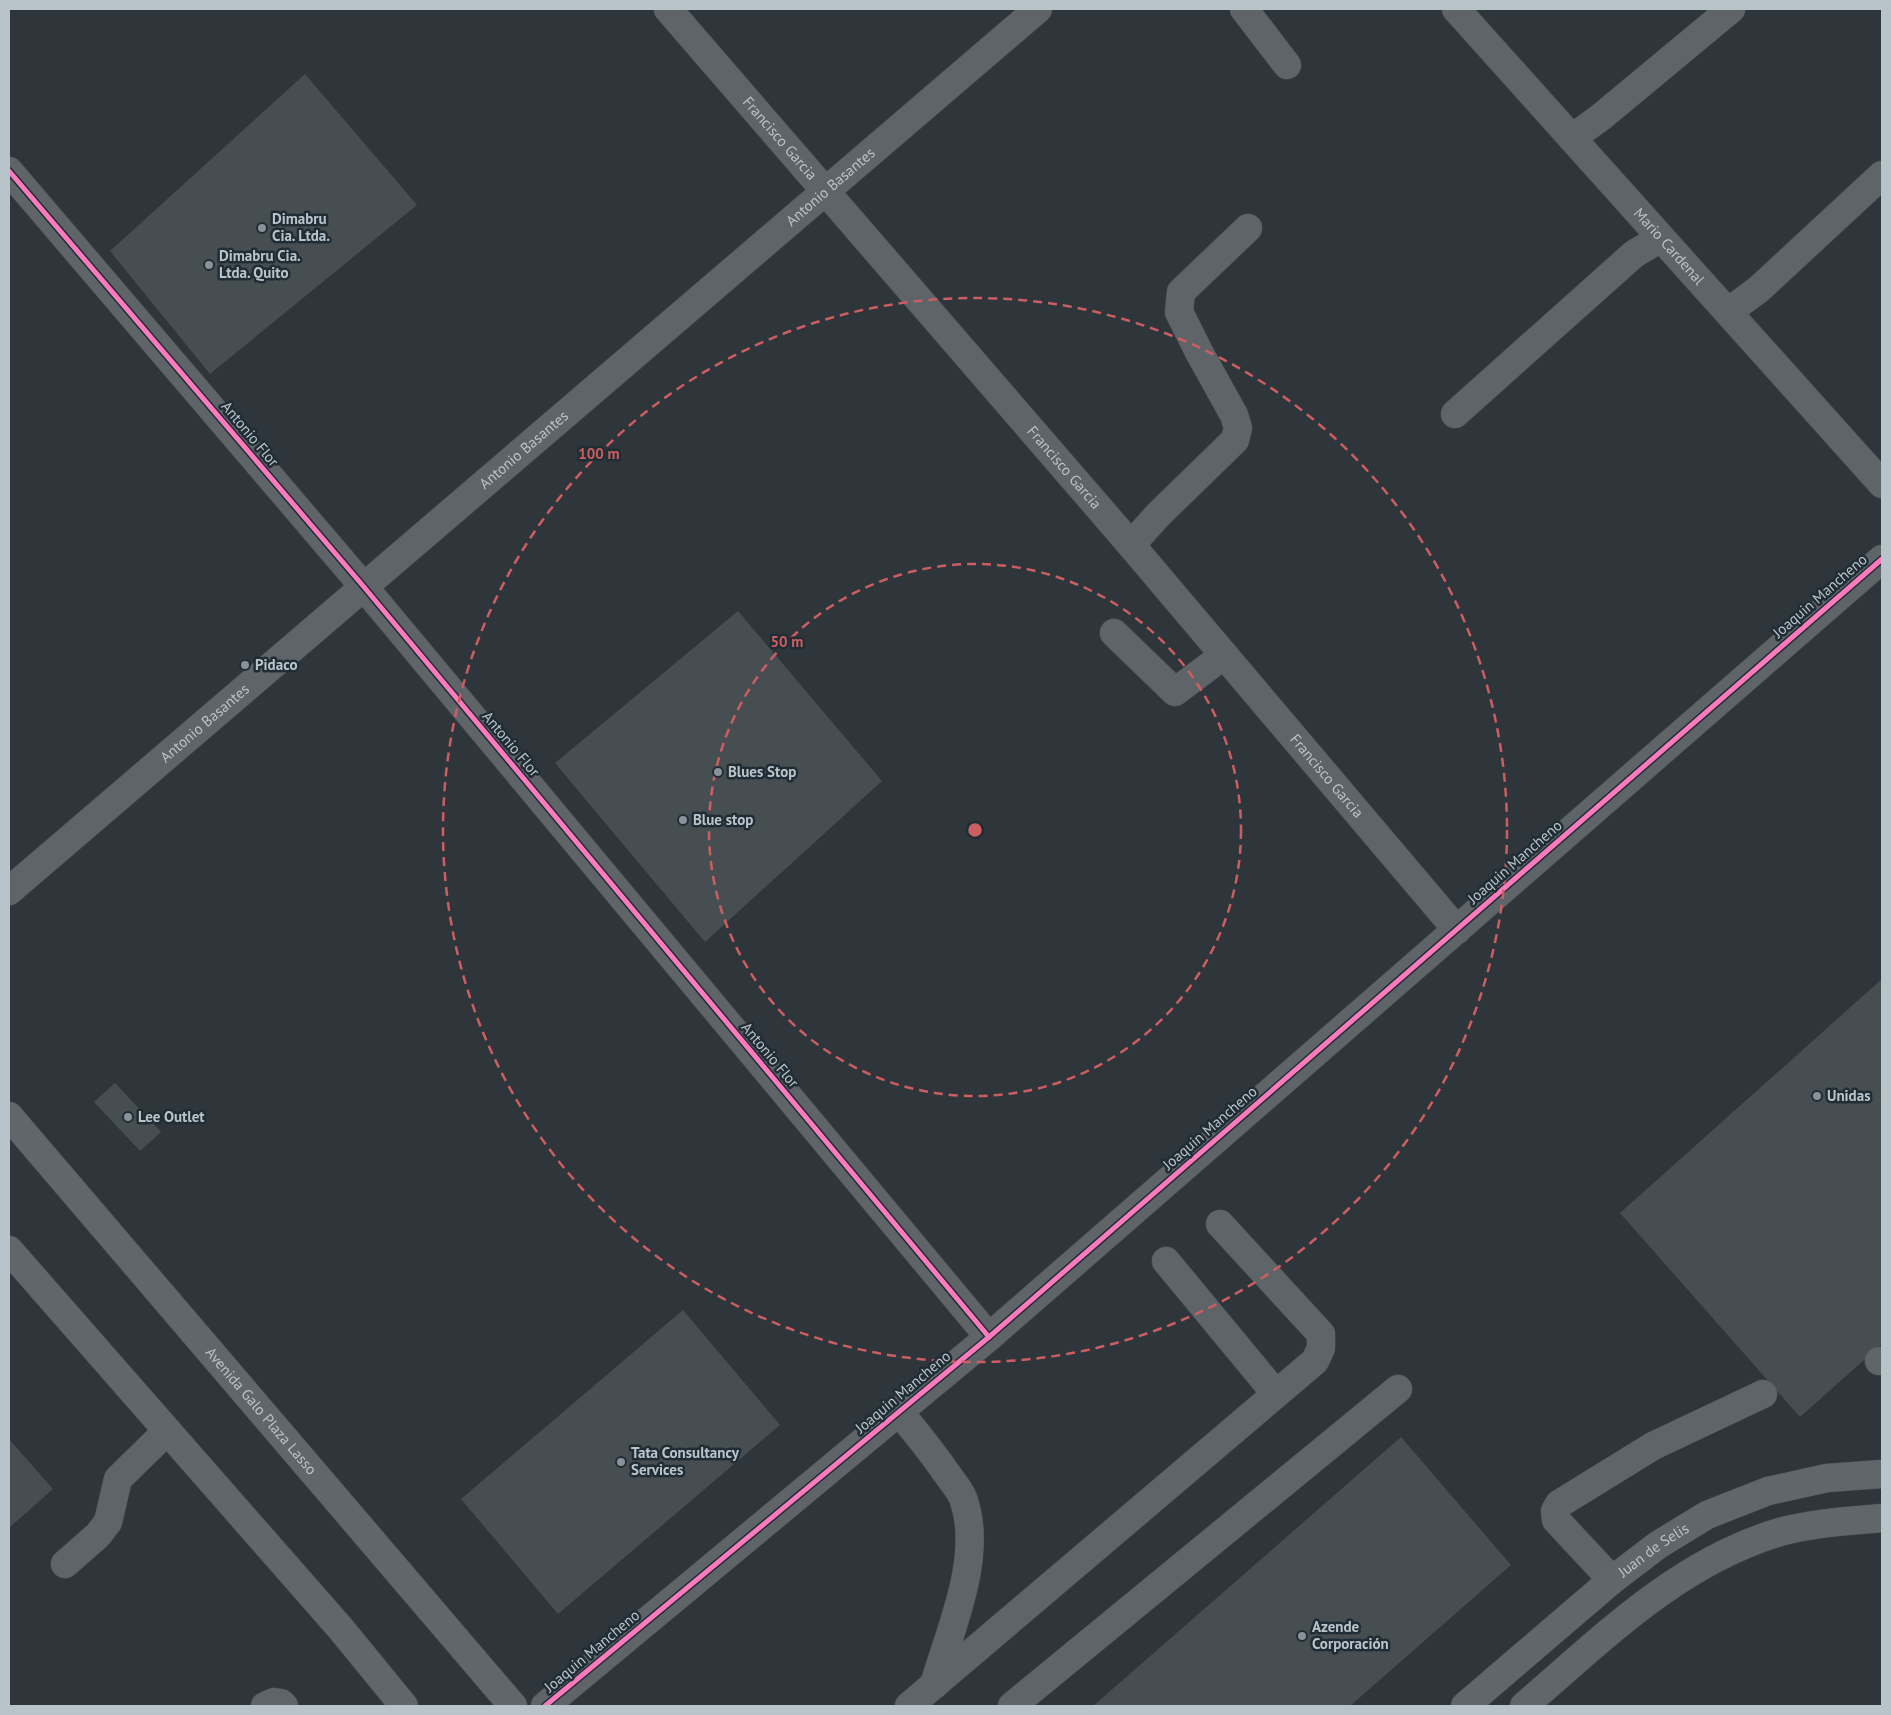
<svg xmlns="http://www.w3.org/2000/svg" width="1891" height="1715" font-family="'PT Sans',sans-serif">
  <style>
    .building { fill: #474e52 }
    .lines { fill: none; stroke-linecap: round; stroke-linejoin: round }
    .minor-casing { stroke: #4c5155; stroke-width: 29 }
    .major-casing { stroke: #4c5357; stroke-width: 29 }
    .minor { stroke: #5e6468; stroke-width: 28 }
    .major { stroke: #60666a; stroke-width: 28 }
    .cycleway-casing { stroke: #212d35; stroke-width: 8 }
    .cycleway { stroke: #fd7abc; stroke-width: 5 }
    .ring { fill: none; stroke: #cc5e61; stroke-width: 2.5; stroke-dasharray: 9 6 }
    .poi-dot { fill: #889298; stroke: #212d35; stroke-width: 2 }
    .labels { text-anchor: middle; stroke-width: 5; stroke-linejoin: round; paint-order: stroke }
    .street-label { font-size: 15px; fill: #b9c3ca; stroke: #212d35 }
    .poi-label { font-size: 15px; font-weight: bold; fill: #b9c3ca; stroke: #212d35; text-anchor: start }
    .centre { fill: #cc5e61; stroke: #212d35; stroke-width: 2.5 }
    .ring-label { font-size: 15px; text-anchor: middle; font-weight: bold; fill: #cc5e61; stroke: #212d35; stroke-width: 5; stroke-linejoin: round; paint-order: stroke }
  </style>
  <rect width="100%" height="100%" fill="#2e363b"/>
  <g class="building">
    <path d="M305,74l112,131 -207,169 -100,-123z"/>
    <path d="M738,611l144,170 -177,161 -150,-179z"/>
    <path d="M1882,979v365l-82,73 -180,-204z"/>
    <path d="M115,1083l46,49 -21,19 -46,-49z"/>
    <path d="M683,1310l97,115 -222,189 -97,-115z"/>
    <path d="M1401,1437l110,128 -161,141h-257z"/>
    <path d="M9,1439l44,50 -44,39z"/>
  </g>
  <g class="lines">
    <g class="minor-casing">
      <g id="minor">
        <path id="s1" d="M668,9l463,536 326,385"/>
        <path d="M1244,9l43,56"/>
        <path id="s2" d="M1456,9l426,475"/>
        <path d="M1572,138l29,-21 130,-108"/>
        <path d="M9,171l355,416 625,750"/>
        <path d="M1728,312l31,-23 123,-114"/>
        <path d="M1455,414l179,-160 27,-16"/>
        <path d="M1131,545l27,-30 77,-75 3,-12 -4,-13 -35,-63 -20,-40 2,-20 67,-64"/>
        <path d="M1114,633l61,59 49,-37"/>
        <path id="s3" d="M9,891l1029,-882"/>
        <path d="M1166,1261l110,133"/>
        <path d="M1879,1361h3"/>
        <path d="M899,1412c18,21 35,43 51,66 5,7 12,15 14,23 19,57 -14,129 -30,184"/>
        <path d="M65,1564l33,-29 10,-13 10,-43 49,-48"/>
        <path d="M1612,1580l-56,-60 -1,-9 4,-7 94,-58 110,-52"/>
        <path d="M265,1706l9,-4 7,1 3,3"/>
        <path d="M545,1706l444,-369 893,-778"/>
        <path d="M909,1706l406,-345 6,-13v-14l-101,-110"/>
        <path d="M1012,1706l386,-317"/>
      </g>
    </g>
    <g class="major-casing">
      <g id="major">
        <path id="s4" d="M9,1116l504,590"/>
        <path d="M9,1250l332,379 63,77"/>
        <path id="s5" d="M1465,1706l147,-126 46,-35 49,-30 61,-24 59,-13 55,-4"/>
        <path d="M1524,1706c78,-67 154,-144 256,-174 33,-9 69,-11 102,-14"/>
      </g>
    </g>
    <use href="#minor" class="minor"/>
    <use href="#major" class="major"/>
    <g class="cycleway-casing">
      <g id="cycleway">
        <path d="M9,171l355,416 625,750"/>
        <path d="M545,1706l444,-369 893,-778"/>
      </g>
    </g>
    <use href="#cycleway" class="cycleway"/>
  </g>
  <g class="ring">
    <circle cx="975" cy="830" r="266"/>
    <circle cx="975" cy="830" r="532"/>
  </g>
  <g class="poi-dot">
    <circle cx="262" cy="228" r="5"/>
    <circle cx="209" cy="265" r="5"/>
    <circle cx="245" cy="665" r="5"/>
    <circle cx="718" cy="772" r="5"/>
    <circle cx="683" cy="820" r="5"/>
    <circle cx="1817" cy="1096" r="5"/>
    <circle cx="128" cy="1117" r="5"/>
    <circle cx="621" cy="1462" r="5"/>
    <circle cx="1302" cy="1636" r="5"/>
  </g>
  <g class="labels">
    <g class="street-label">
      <text dy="5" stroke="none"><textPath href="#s1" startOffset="171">Francisco Garcia</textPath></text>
      <text dy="5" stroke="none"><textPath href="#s3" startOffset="1082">Antonio Basantes</textPath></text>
      <text dy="5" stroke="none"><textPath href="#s2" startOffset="319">Mario Cardenal</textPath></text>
      <text transform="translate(250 434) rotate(50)" y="5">Antonio Flor</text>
      <text dy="5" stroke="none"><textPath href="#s3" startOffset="678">Antonio Basantes</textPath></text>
      <text dy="5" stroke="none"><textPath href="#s1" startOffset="606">Francisco Garcia</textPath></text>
      <text transform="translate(1820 596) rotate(-41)" y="5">Joaquin Mancheno</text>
      <text dy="5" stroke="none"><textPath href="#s3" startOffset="258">Antonio Basantes</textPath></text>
      <text transform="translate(511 744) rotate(50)" y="5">Antonio Flor</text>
      <text dy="5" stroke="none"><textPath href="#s1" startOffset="1011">Francisco Garcia</textPath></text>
      <text transform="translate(1515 862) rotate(-41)" y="5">Joaquin Mancheno</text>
      <text transform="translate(770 1055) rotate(50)" y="5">Antonio Flor</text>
      <text transform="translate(1210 1128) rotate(-41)" y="5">Joaquin Mancheno</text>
      <text transform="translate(903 1392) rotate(-40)" y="5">Joaquin Mancheno</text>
      <text dy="5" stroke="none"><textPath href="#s4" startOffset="388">Avenida Galo Plaza Lasso</textPath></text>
      <text dy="5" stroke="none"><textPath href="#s5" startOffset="245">Juan de Selis</textPath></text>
      <text transform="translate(592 1651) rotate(-40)" y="5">Joaquin Mancheno</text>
    </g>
    <g class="poi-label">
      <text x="272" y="224">Dimabru<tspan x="272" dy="17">Cia. Ltda.</tspan></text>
      <text x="219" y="261">Dimabru Cia.<tspan x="219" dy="17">Ltda. Quito</tspan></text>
      <text x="255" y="670">Pidaco</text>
      <text x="728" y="777">Blues Stop</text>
      <text x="693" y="825">Blue stop</text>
      <text x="1827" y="1101">Unidas</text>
      <text x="138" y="1122">Lee Outlet</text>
      <text x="631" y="1458">Tata Consultancy<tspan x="631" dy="17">Services</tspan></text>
      <text x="1312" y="1632">Azende<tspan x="1312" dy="17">Corporación</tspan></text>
    </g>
  </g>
  <circle cx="975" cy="830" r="8" class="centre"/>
  <g class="ring-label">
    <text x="599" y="459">100 m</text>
    <text x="787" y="647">50 m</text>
  </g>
  <rect width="1891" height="1715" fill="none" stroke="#b9c3ca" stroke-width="20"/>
</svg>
